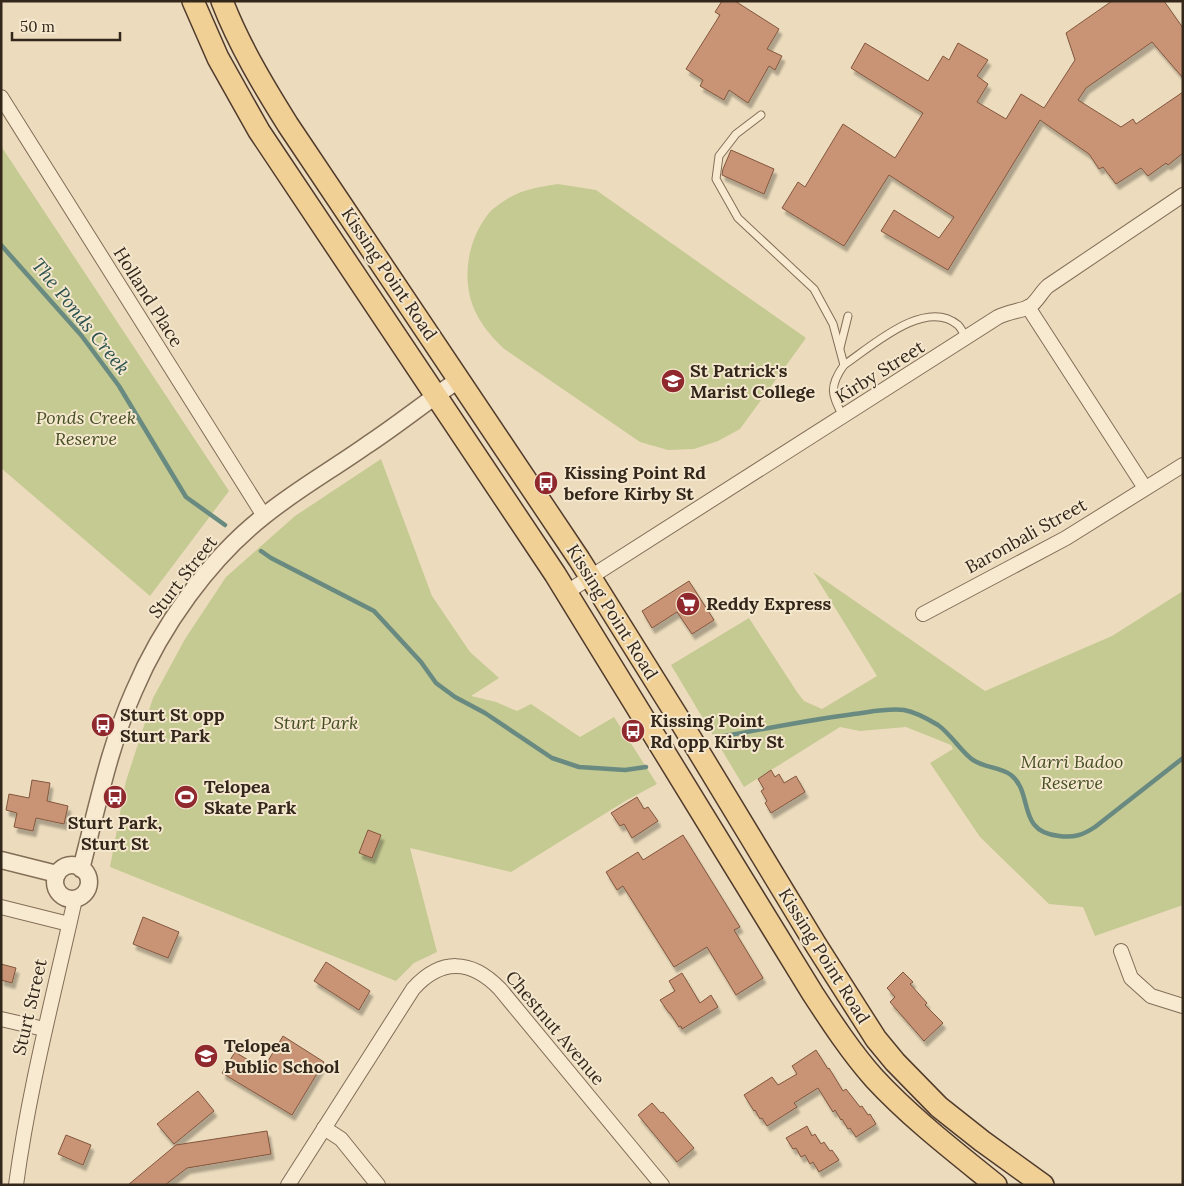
<svg xmlns="http://www.w3.org/2000/svg" width="1184" height="1186" font-family="Lora,serif">
  <style>
    .green { fill: #c5c992 }
    .lines { fill: none; stroke-linecap: round; stroke-linejoin: round }
    .stream { stroke: #698a81; stroke-width: 4.5 }
    .building { fill: #c99474; stroke: #82563e; filter: url(#shadow) }
    .service-casing { stroke: #836d57; stroke-width: 9 }
    .minor-casing { stroke: #836d57; stroke-width: 16 }
    .tertiary-casing { stroke: #836d57; stroke-width: 19 }
    .primary-casing { stroke: #513b2c; stroke-width: 24 }
    .service { stroke: #f7ead0; stroke-width: 7 }
    .minor { stroke: #f7ead0; stroke-width: 14 }
    .tertiary { stroke: #f7ead0; stroke-width: 16 }
    .primary { stroke: #f0d095; stroke-width: 21 }
    .labels { text-anchor: middle; stroke-width: 4; stroke-linejoin: round; paint-order: stroke }
    .street-label { font-size: 18px; fill: #33261b; stroke: #f4e7cd }
    .poi-label { font-size: 18px; font-weight: bold; fill: #33261b; stroke: #f4e7cd; text-anchor: start }
    .park-label { font-size: 18px; font-style: italic; fill: #454f23; stroke: #f4e7cd }
    .water-label { font-size: 19px; font-style: italic; fill: #2b524e; stroke: #f4e7cd }
  </style>
  <defs>
    <filter id="shadow"><feDropShadow dx="3" dy="5.5" stdDeviation="1" flood-color="#0004"/></filter>
  </defs>
  <rect width="100%" height="100%" fill="#ecdcbd"/>
  <g class="green">
    <path d="M1,146l228,345 -79,105 -149,-128z"/>
    <path d="M558,184l38,6 210,148 -66,91 -22,12 -24,8 -26,1 -28,-8 -137,-94c-11,-11 -21,-22 -28,-37 -14,-31 -8,-71 14,-98 4,-5 12,-10 18,-14 16,-10 33,-12 51,-15z"/>
    <path d="M381,459l51,137 38,56 29,26 -28,18 25,6 21,9 14,-7 49,33 34,-20 43,67 -30,16 -116,72 -101,-24 27,104 -23,11 -18,18 -286,-114 16,-86 27,-83 32,-59 41,-62 69,-61z"/>
    <path d="M813,572l172,119 127,-55 71,-45v314l-88,31 -12,-29 -34,-3 -69,-67 -50,-74 23,-14 -2,-4 -45,-18 -46,4 -20,-4 -96,60 -73,-122 78,-47 48,74 7,9 18,8 55,-33z"/>
  </g>
  <g class="lines">
    <g class="stream">
      <path d="M1,245l80,90 38,51 67,111 39,28"/>
      <path d="M261,551l10,7 103,53 47,51 15,21 19,14 30,16 67,45 27,9 46,3 21,-3"/>
      <path d="M719,737c45,-8 90,-17 135,-23 16,-2 34,-6 50,-4 12,2 24,9 34,15 13,9 24,28 35,35 12,8 27,7 38,15 23,18 5,57 48,61 15,2 24,-1 36,-9l88,-69"/>
    </g>
  </g>
  <g class="building">
    <path d="M722,1h13l44,28 -12,20 15,7 -7,14 -6,-4 -21,37 -19,-13 -5,10 -24,-14 3,-6 -17,-11 34,-54 -5,-3z"/>
    <path d="M1112,1h52l19,27v50l-31,-36 -66,46 -8,12 43,27 12,-8 3,5 47,-32v61l-15,12 -2,-2 -18,13 -7,-8 -25,16 -13,-17 -4,2 -10,-15 -49,-34 -92,150 -67,-39 13,-21 45,28 15,-21 -65,-42 -45,71 -62,-38 16,-26 7,5 38,-63 52,34 28,-45 -72,-45 14,-25 63,38 15,-25 6,4 9,-17 30,17 -11,16 11,8 -11,18 29,17 15,-25 23,14 31,-48 -9,-27z"/>
    <path d="M731,150l43,19 -10,25 -42,-19 1,-6z"/>
    <path d="M689,581l25,39 -22,14 -15,-22 -25,16 -10,-17z"/>
    <path d="M771,770l4,7 4,-3 5,9 12,-7 9,16 -34,21 -6,-10 2,-2 -6,-10 3,-2 -6,-10z"/>
    <path d="M32,780l18,3 -3,18 21,5 -4,18 -28,-6 -3,13 -19,-4 3,-14 -11,-3 3,-16 20,4z"/>
    <path d="M637,797l7,12 4,-2 10,14 -26,17 -8,-14 -4,2 -9,-13z"/>
    <path d="M368,830l13,5 -9,23 -13,-5z"/>
    <path d="M683,835l57,92 -6,3 29,48 -27,17 -29,-48 -33,20 -51,-81 -6,4 -11,-18 32,-20 5,8z"/>
    <path d="M143,917l36,15 -11,26 -35,-14z"/>
    <path d="M326,962l44,29 -11,19 -45,-29z"/>
    <path d="M1,964l15,4 -4,15 -11,-3z"/>
    <path d="M903,972l10,10 -3,2 17,19 -2,2 18,18 -19,18 -34,-39 5,-5 -8,-9z"/>
    <path d="M682,973l18,30 11,-8 7,12 -36,22 -1,-3 -2,1 -9,-14h-1l-9,-13 15,-9 -6,-10z"/>
    <path d="M283,1036l41,26 -32,53 -70,-42 13,-21 28,17z"/>
    <path d="M816,1050l12,19 1,-1 14,23 3,-2 14,18 2,-1 6,9 2,-1 6,10 -20,13 -6,-9 -2,1 -6,-10 -1,1 -6,-10 -2,2 -15,-24 -24,15 3,4 -30,19 -5,-8 -2,1 -5,-9 -1,1 -10,-16 28,-18 6,8 19,-11 -5,-8z"/>
    <path d="M198,1091l16,20 -40,33 -17,-20z"/>
    <path d="M652,1103l9,10 2,-1 31,36 -17,14 -39,-47z"/>
    <path d="M807,1126l5,10 3,-2 6,10 3,-2 6,9 2,-1 7,10 -20,12 -6,-10 -3,2 -5,-9 -4,2 -5,-9 -3,1 -7,-11z"/>
    <path d="M267,1131l4,23 -84,14 -22,17h-37l48,-40z"/>
    <path d="M66,1135l25,10 -8,20 -25,-11z"/>
  </g>
  <g class="lines">
    <g class="service-casing">
      <g id="service">
        <path d="M761,115l-25,19 -17,22 -3,23 22,39 76,71 19,35 11,41"/>
        <path d="M840,348l8,-32"/>
        <path d="M843,416c-12,-21 -14,-30 1,-51 27,-18 81,-68 114,-40 3,3 6,9 8,13"/>
      </g>
    </g>
    <g class="minor-casing">
      <g id="minor">
        <path d="M1,97l263,419"/>
        <path d="M1028,307l117,181"/>
        <path d="M567,592l431,-275c10,-5 22,-6 31,-10 8,-5 12,-15 19,-21l135,-91"/>
        <path d="M923,614l143,-76 117,-73"/>
        <path d="M1,907l68,17"/>
        <path d="M1121,951l10,27 20,18 32,10"/>
        <path d="M1,1019l43,10"/>
        <path d="M324,1128l17,11 37,46"/>
        <path d="M16,1185c13,-97 38,-191 59,-286"/>
        <path d="M288,1185l125,-196c28,-31 58,-30 87,0l162,196"/>
      </g>
    </g>
    <g class="tertiary-casing">
      <g id="tertiary">
        <path d="M1,860l56,14"/>
        <circle cx="72" cy="882" r="17"/>
        <path d="M81,869c16,-60 28,-122 53,-178 27,-64 75,-132 130,-175 32,-26 69,-47 103,-71 32,-21 61,-45 93,-66"/>
      </g>
    </g>
    <g class="primary-casing">
      <g id="primary">
        <path d="M193,1l25,57 41,73 296,443 258,420c19,29 38,58 61,84 37,40 80,73 122,107"/>
        <path d="M222,1c17,44 41,84 66,124l291,434 100,160 137,226 60,94 19,23 44,45 43,34 61,44"/>
      </g>
    </g>
    <use href="#service" class="service"/>
    <use href="#minor" class="minor"/>
    <use href="#tertiary" class="tertiary"/>
    <use href="#primary" class="primary"/>
  </g>
  <defs>
    <g id="school-disc" transform="scale(1.25)"><circle r="9.5" fill="#90292e" stroke="#f4e7cd"/><path d="M0-5L7-2L0 1L-7-2ZM-4 1L0 2.5L4 1V4Q0 6-4 4Z" fill="#fff"/></g>
    <g id="bus-disc" transform="scale(1.25)"><circle r="9.5" fill="#90292e" stroke="#f4e7cd"/><path d="M-5-6H5V4H4V6H2V4H-2V6H-4V4H-5ZM-3.5-4V0h7V-4ZM-3.5 1.2v1.5H-2V1.2ZM2 1.2v1.5H3.5V1.2Z" fill="#fff"/></g>
    <g id="supermarket-disc" transform="scale(1.25)"><circle r="9.5" fill="#90292e" stroke="#f4e7cd"/><path d="M-6-5.5h2.5l.6 2H6L4.5 2H-2.5L-4.4-4H-6ZM-1.5 3.2a1.3 1.3 0 1 0 .1 0ZM3 3.2a1.3 1.3 0 1 0 .1 0Z" fill="#fff"/></g>
    <g id="stadium-disc" transform="scale(1.25)"><circle r="9.5" fill="#90292e" stroke="#f4e7cd"/><path d="M0-5a6.5 5 0 1 0 0 10a6.5 5 0 1 0 0-10ZM-3.5-1.8h7v3.6h-7Z" fill="#fff"/></g>
  </defs>
  <g fill-rule="evenodd">
    <use href="#school-disc" x="673" y="381"/>
    <use href="#bus-disc" x="546" y="483"/>
    <use href="#supermarket-disc" x="688" y="604"/>
    <use href="#bus-disc" x="103" y="725"/>
    <use href="#bus-disc" x="633" y="731"/>
    <use href="#bus-disc" x="115" y="797"/>
    <use href="#stadium-disc" x="186" y="797"/>
    <use href="#school-disc" x="206" y="1056"/>
  </g>
  <g class="labels">
    <g class="street-label">
      <text transform="translate(389 274) rotate(56)" y="6">Kissing Point Road</text>
      <text transform="translate(148 297) rotate(58)" y="6">Holland Place</text>
      <text transform="translate(880 372) rotate(-32)" y="6">Kirby Street</text>
      <text transform="translate(1026 536) rotate(-29)" y="6">Baronbali Street</text>
      <text transform="translate(183 577) rotate(-52)" y="6">Sturt Street</text>
      <text transform="translate(612 612) rotate(58)" y="6">Kissing Point Road</text>
      <text transform="translate(824 956) rotate(58)" y="6">Kissing Point Road</text>
      <text transform="translate(30 1007) rotate(-77)" y="6">Sturt Street</text>
      <text transform="translate(555 1028) rotate(50)" y="6">Chestnut Avenue</text>
    </g>
    <g class="poi-label">
      <text x="690" y="377">St Patrick's<tspan x="690" dy="21">Marist College</tspan></text>
      <text x="564" y="479">Kissing Point Rd<tspan x="564" dy="21">before Kirby St</tspan></text>
      <text x="706" y="610">Reddy Express</text>
      <text x="120" y="721">Sturt St opp<tspan x="120" dy="21">Sturt Park</tspan></text>
      <text x="650" y="727">Kissing Point<tspan x="650" dy="21">Rd opp Kirby St</tspan></text>
      <text x="204" y="793">Telopea<tspan x="204" dy="21">Skate Park</tspan></text>
      <text x="115" y="829" text-anchor="middle">Sturt Park,<tspan x="115" dy="21">Sturt St</tspan></text>
      <text x="224" y="1052">Telopea<tspan x="224" dy="21">Public School</tspan></text>
    </g>
    <g class="park-label">
      <text x="86" y="424">Ponds Creek<tspan x="86" dy="21">Reserve</tspan></text>
      <text x="316" y="729">Sturt Park</text>
      <text x="1072" y="768">Marri Badoo<tspan x="1072" dy="21">Reserve</tspan></text>
    </g>
    <g class="water-label">
      <text transform="translate(81 316) rotate(51)" y="7">The Ponds Creek</text>
    </g>
  </g>
  <rect width="1184" height="1186" fill="none" stroke="#33261b" stroke-width="5"/>
  <path d="M12 32v8h108v-8" fill="none" stroke="#33261b" stroke-width="2.5"/>
  <text x="20" y="32" font-size="15" fill="#33261b" stroke="#f4e7cd" stroke-width="4" paint-order="stroke">50 m</text>
</svg>
